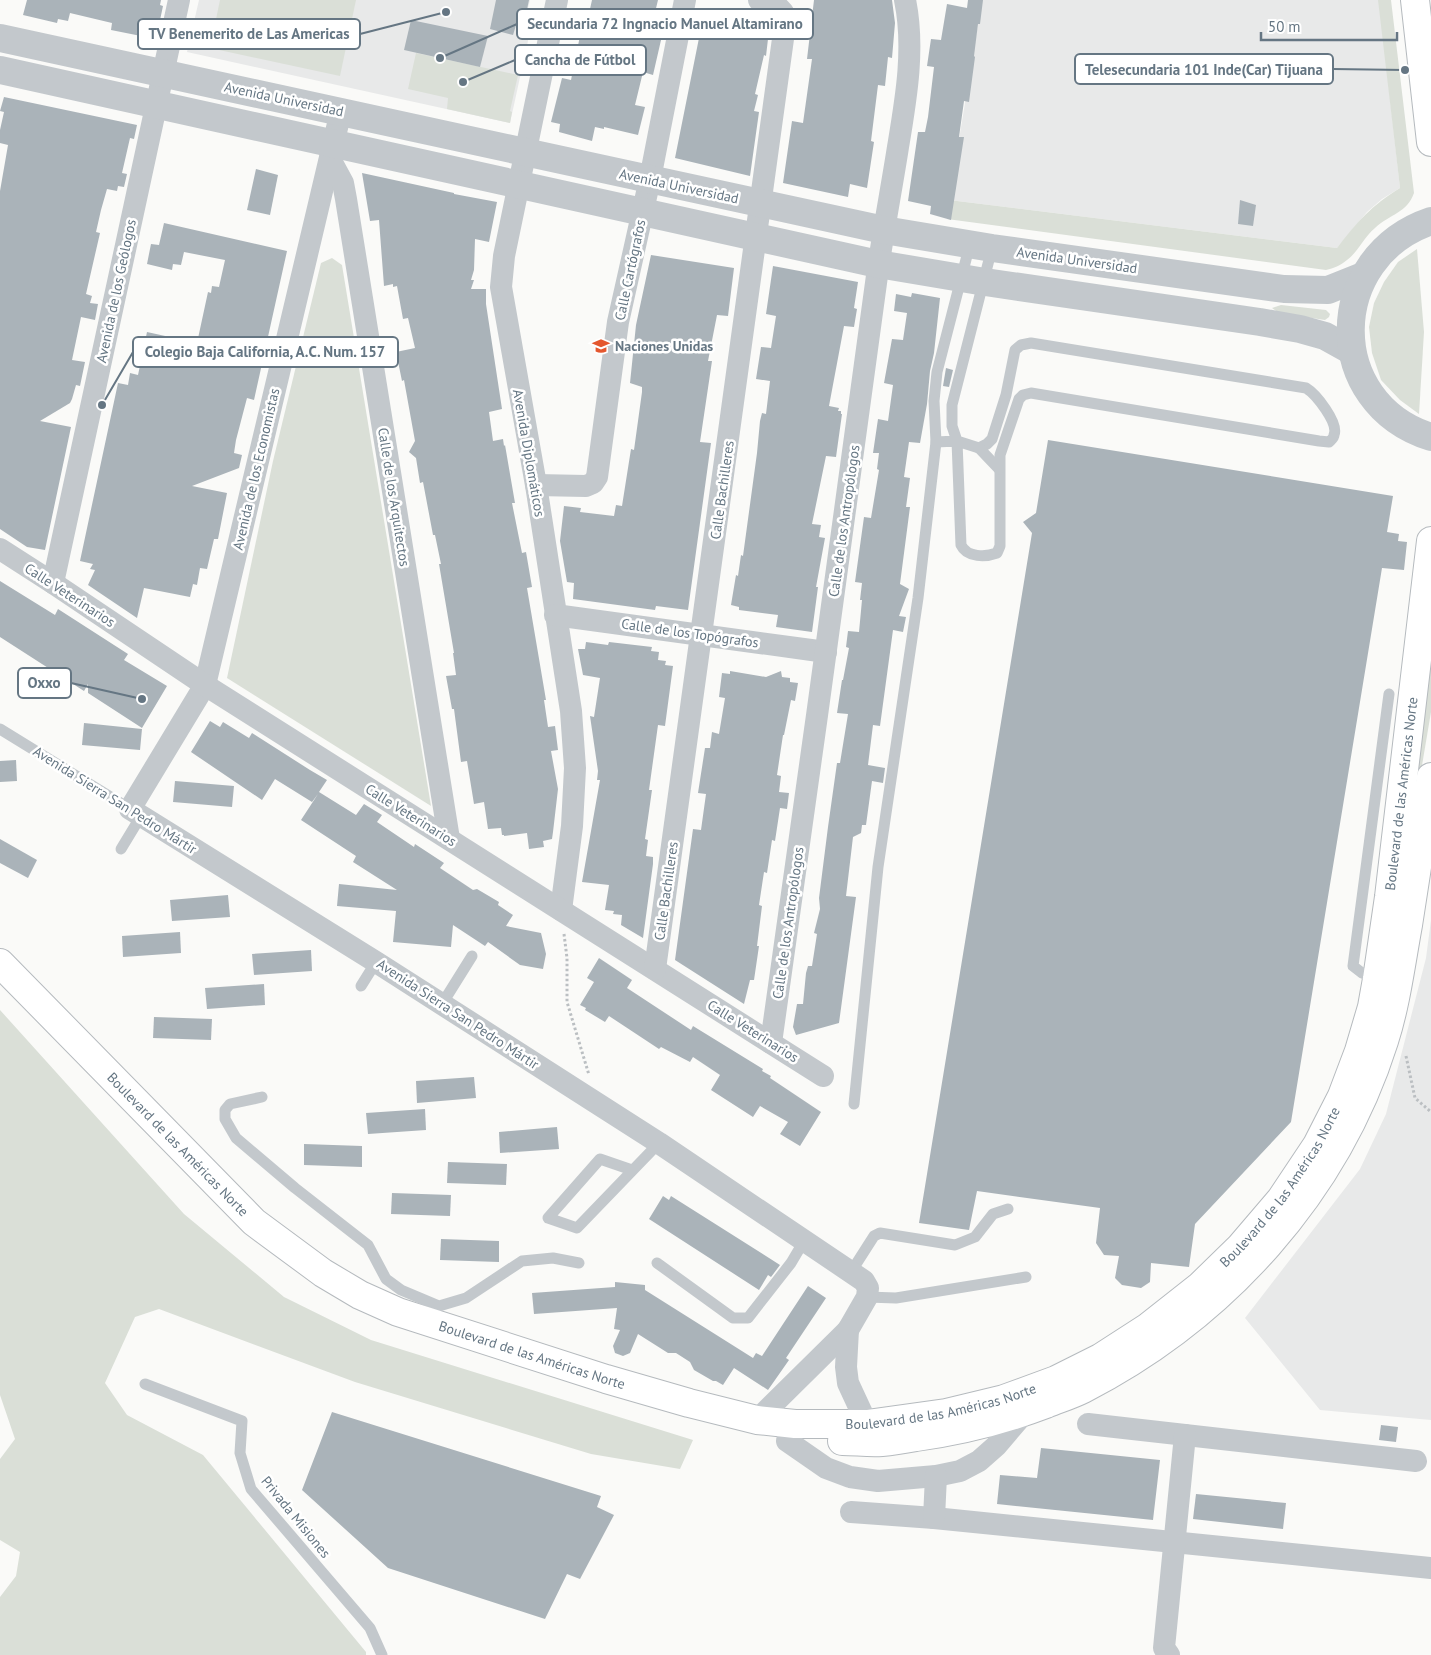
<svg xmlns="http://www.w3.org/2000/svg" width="1431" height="1655" font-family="'PT Sans',sans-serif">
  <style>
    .built { fill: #e8e9e9 }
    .green { fill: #dadfd7 }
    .building { fill: #aab3b9 }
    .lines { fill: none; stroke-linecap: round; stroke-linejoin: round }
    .primary-casing { stroke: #b5babe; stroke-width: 30 }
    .path { stroke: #bbbfc2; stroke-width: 3; stroke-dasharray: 2.5 2.5; stroke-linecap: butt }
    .service { stroke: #c3c8cc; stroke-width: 11 }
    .pedestrian { stroke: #c3c8cc; stroke-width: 16 }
    .minor { stroke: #c3c8cc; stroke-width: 22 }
    .tertiary { stroke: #c3c8cc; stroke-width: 28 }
    .primary { stroke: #fff; stroke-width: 28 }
    .labels { text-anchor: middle; stroke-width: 5; stroke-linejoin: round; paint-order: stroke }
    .street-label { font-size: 14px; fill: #657683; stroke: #fff }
    .poi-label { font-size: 14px; font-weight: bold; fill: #657683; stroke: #fff; text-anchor: start }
    .leader { fill: none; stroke: #657683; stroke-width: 2 }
    .callout-dot { fill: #657683; stroke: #fff; stroke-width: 2 }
    .callout { fill: #fff; stroke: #657683; stroke-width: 2 }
    .callout-label { font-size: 15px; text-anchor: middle; font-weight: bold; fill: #657683 }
  </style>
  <rect width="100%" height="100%" fill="#fafaf8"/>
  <g class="built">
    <path d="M199,0h331l-5,20 6,7 -21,96 -323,-71z"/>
    <path d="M982,0h397l21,188 -18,11 -15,13 -30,36 -388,-48z"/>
    <path d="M1431,920v500l-111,-10 -75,-92 115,-149 26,-55 40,-156z"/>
  </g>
  <g class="green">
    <path d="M220,0h136l-16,76 -130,-28z"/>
    <path d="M1378,0h13l23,193c-7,20 -24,21 -39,35 -11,9 -17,24 -28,32 -7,6 -13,8 -21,10l-379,-51 2,-19 388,48c19,-25 35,-43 63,-60z"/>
    <path d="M416,53l102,22 -8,36 2,1 -2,11 -63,-14 1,-11 -40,-9z"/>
    <path d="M1417,249l7,83 -5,82 -19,-14 -19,-20 -9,-27 -3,-26 5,-24 10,-21 14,-20z"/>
    <path d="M332,258l10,7 89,541 -204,-128 46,-217 48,-198z"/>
    <path d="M1281,305l45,5 4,4 -1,3 -4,3 -46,-7 -7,-5z"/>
    <path d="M1431,651v61l-31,184z"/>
    <path d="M0,1010l184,204 100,83 87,43 322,100 -13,29 -89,-15 -236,-72 -196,-73 -24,8 -30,66 22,32 76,40 163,197v3h-366v-58l16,-21 4,-24 -20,-12v-81l15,-20 -15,-44z"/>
  </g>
  <g class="building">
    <path d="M27,0h134l-1,5 3,1 -7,33 -45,-9 1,-7 -42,-10 -2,8 -10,-2 -1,4 -34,-8z"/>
    <path d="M496,0h33l-4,19 -3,4 -5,-1 -4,13 -23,-6z"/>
    <path d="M592,0h66l-6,25 12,2 -11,48 -10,-3 -8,33 10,2 -7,28 -34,-8v2l-9,-2 -3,14 -33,-9 1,-8 -9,-2 11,-44 9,2 11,-54 4,1z"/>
    <path d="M814,0h78l3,23 -3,35 -4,-1 -3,29 -7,-1 -7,56 3,1 -7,46 -17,-4 -2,13 -65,-14 9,-62 11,2 9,-64h-5z"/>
    <path d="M968,0h15l-3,24h-2l-4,32 1,1 -6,45 -5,-1 -5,36h5l-13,83 -21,-6 1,-8 -23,-5 10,-69h7l3,-15 6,-50 -7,-1 4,-27 10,1 6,-36 20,4z"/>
    <path d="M728,8l39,8v5l3,1 -4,34 -2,-1 -9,39 3,1 -4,16 5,1 -9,64 -75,-18 26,-130 8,1 1,-6 13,3z"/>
    <path d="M411,20l77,16 -8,31 -76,-17z"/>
    <path d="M4,97l133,28 -3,14 -4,-1 -8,35 5,1 -3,13 -6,-1 -1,5 -10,-2 -6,21 -5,22 4,1 -14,61 6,2 -2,7 8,1 -3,16 -14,-3 -9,43 13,2 -5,24 -4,-1 -4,14 -2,4 -30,18 31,6 -26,123 -18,-3 -27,-18v-338l8,-46 -8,-2v-13l4,-18 -4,-1z"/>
    <path d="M256,169l22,6 -8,40 -23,-5z"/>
    <path d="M362,173l92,20v1l43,8 -8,40 -14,-3 -1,31 -3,10h3l-3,9h15v15l16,105 -13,3 4,29 10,-2 1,7 1,-1 10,58h-3l10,50 4,-1 6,35 -5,1 19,112h-2l4,27 7,-1 3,24 -7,1 7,38 -5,43 -1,7 -9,2 1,6 -15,2 -2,-16 -23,3v-1h-2l-1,-7 -13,1 -4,-27 -10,2 -7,-43 -6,1 -7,-53h-2l-6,-33 10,-1 -3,-22h1l-15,-89h2l-6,-29h-2l-10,-53 -3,1 -4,-25 -7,-6 6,-11 -11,-61 -2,1 -6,-29 19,-4 -7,-30 -5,1 -6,-33 -4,1v-3l-9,2 -5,-66 -9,1z"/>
    <path d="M1240,200l16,5 -3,21 -15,-2z"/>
    <path d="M164,223l123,28 -33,149 -7,-2 -11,42 -2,13 8,2 -3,13 -47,18 35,7 -9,46h-4l-7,30 -7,-1 -3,17 -4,-1 -3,13 -46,-9 -7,30 -49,-33 7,-15 -5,-1 3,-5 -13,-3 38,-178 10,2 2,-12 8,2 9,-43 50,11 11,-51 3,1 1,-7 7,1 6,-27 -41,-8 -3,13 -8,-1 -1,6 -25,-6 4,-20 8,1z"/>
    <path d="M651,255l83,13 -6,48 -11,-1 -9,46h4l-12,81 11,1 -23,167 -32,-4 -1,4 -82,-11 1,-16 -7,-1 -7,-41 4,-35 17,2 -1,4 34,4 2,-11 6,1 9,-57 3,1 8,-58v-5l-12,-4 6,-58z"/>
    <path d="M773,266l85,16 -4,26 3,1 -3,18 -10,-1 -15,80 10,2 -1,3h3v3h1l-6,43 -10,-1 -14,68 9,1 -2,12 6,1 -9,49h2l-6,45 -36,-5 2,-12 -39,-5v-3l-8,-2 5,-30 2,1 3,-21 2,1 14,-103 3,-32 2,-8 4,1 4,-33 -14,-2 5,-32 10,1 5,-32 -10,-2z"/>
    <path d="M912,293l28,5 -6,55 -4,18 -3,33 -7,39 -11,-1 -5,35 6,1 -4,29h4l-10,77 9,5 -10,27 7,1 -3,15 -10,-2 -13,96 -7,-1 -5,40 17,3 -2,15 -11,-2 -6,44h-4l-1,8 -8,4 -7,59 10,1 -17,126 -43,12 -3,-8 4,-23h6l3,-31 2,-7h4l5,-32 -3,-1 6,-24 -1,-11 9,-71 9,-64h3l8,-49 -11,-1 5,-33h1l6,-32 -3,-1 2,-16 11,1 3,-32h-2l2,-17 -7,-1 9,-65 7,1 8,-48 -2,-1 2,-16h-6l5,-34 10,2 5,-36 -9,-2 8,-44 11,1 4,-27 -13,-2 2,-17 15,3z"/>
    <path d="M946,368l7,2 -4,17 -6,-1z"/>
    <path d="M1048,440l345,56 -6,36 12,2 -1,7 9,1 -3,28 -22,-2 -91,554 -96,102 -6,43 -38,-4 -1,19 -9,6 -19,-3 -7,-7 4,-22 -15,-1 -8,-12 4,-35 -123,-17 -8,39 -50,-7 113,-690 -9,-11 13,-9z"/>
    <path d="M0,581l55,34 3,-6 70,45 -4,6 43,26 -25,42 -54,-35v-9l-4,7 -84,-54z"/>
    <path d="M586,642l22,3 1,-3 43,5 -1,4 8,1 -1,8 8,1 -1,4 8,1 -8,60 -7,-1 -9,65h3l-7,49 3,1 -2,16 7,1v7l-10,74 -22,-13 1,-10 -9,-1 1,-3 -9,-1 4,-25 -27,-3 18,-102h-3l1,-9 -8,-55 4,1 6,-39 -17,-3 -5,-26h7z"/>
    <path d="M730,671l36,6 15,-6 1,6 8,1v4l8,1 -3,18 -4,-1 -7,35h-1l-6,40 4,1 -2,16 10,1 -2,16 -7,-1 -5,33 -3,-1 -5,33 -3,-1 -5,33 3,1 -5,40h2l-5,34h-4l-6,24 -69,-44 18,-131 8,1 5,-36 -8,-1 7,-45h5l2,-16 7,2 6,-36 -6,-1 3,-24 8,1z"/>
    <path d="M210,721l10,6 3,-5 26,16 3,-5 58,37 17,10 -8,12 37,23 8,-11 18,11 -5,7 37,25 1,-3 29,19 -4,5 33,22 4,-1 22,13 -1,3 15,10 -7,11 35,7 5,21 -3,15 -23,-4 -32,-23 -3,4 -32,-21 -2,22 -58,-5 3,-31 -59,-5 2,-22 58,6 -44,-28 3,-6 -55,-36 17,-26 -6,8 -37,-23 -13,21 -71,-48z"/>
    <path d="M84,723l58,6 -2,21 -58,-5z"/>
    <path d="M16,760l1,21 -17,1v-21z"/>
    <path d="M175,781l59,5 -2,21 -59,-5z"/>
    <path d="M0,839l37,21 -9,18 -28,-15z"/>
    <path d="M228,895l2,22 -58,4 -2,-21z"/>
    <path d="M180,932l1,21 -58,4 -1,-21z"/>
    <path d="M311,950l1,21 -58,4 -2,-21z"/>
    <path d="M599,958l33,22 -5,8 64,42 2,-4 70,43 -1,2 9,5 -1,2 51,34 -21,34 -20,-12 8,-12 -28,-16 -7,11 -42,-27 9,-15 -27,-18 -3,5 -29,-15 -2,2 -50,-33 -4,6 -20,-12 1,-2 -6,-3 14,-23 -7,-4z"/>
    <path d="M264,984l1,21 -58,4 -2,-21z"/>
    <path d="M154,1017l58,2 -1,21 -58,-2z"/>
    <path d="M474,1077l2,21 -59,5 -1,-22z"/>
    <path d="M425,1109l1,21 -58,4 -2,-21z"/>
    <path d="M557,1127l2,22 -59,4 -1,-21z"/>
    <path d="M304,1144l58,2v21l-58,-2z"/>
    <path d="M448,1162l59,2 -1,21 -59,-2z"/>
    <path d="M392,1193l59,2 -1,21 -59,-2z"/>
    <path d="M663,1196l6,4 2,-4 109,69 -9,12 -3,-2 -9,15 -110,-71z"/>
    <path d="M441,1239l58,2v21l-59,-2z"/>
    <path d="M615,1282l30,3v5l108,68 3,-5 6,3 46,-70 18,12 -40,60 3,2 -21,30 -34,-22 -11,17 -7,-4h-3l-19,-11 -4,-8 -14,-9h-8l-30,-19 -8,19 -7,3 -8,-3 -2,-7 7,-16 -6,-1 3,-21 -83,6 -2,-21 83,-6z"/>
    <path d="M332,1412l269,84 -4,11 17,8 -34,64 -13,-5 -22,45 -157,-51 -86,-78z"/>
    <path d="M1381,1425l17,2 -2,15 -17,-2z"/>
    <path d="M1041,1448l119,12 -7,60 -156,-16 3,-29 37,3z"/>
    <path d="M1196,1494l90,9 -3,26 -90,-10z"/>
  </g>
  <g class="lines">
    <g class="primary-casing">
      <g id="primary">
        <path d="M1415,0l16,142"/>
        <path id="s1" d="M0,963l254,259 69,51 37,22 38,17 208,67 83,24 68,17 38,4h72l79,-11 58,-14 52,-19 44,-22 48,-31 52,-41 40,-39 41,-48 36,-54 25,-49 17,-45 13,-44 5,-28 12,-82 42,-356"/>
        <path d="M842,1441c13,0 27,2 40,1 11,-1 23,-3 34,-5 45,-6 88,-17 130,-33 12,-5 25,-9 37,-15 140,-72 253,-196 301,-348 12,-37 17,-78 24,-116 8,-50 15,-99 23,-148"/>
      </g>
    </g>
    <g class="path">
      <path d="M564,934l3,24v44l22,73"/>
      <path d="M1406,1056l9,42 16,14"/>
    </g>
    <g class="service">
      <path d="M936,442l21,-1 22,7 8,-4 5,-5 14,-44 9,-45 6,-5 10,-2 275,45c10,6 33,35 28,47 0,3 -3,5 -5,7l-10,-1 -288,-48 -8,2 -4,4 -19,56v91l-3,7c-11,4 -30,5 -36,-8l-4,-104 -5,-15v-21l40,-157"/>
      <path d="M979,448l20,21"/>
      <path d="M0,729l130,80"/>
      <path d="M121,849l20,-33"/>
      <path d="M1377,979l-15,-6 -9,-7 36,-272"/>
      <path d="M361,986l15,-24"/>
      <path d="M442,1004l30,-48"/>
      <path d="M262,1097l-32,7 -5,6v9l11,19 59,50 73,57 18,34 15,11 38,16 27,-8 56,-37 31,-3 26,5"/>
      <path d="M854,1104l24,-237 40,-269 18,-156 -2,-41 3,-29 33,-128"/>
      <path d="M632,1170l-32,-11 -52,59 29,10 82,-85"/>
      <path d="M657,1263l76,55h15l43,-55 13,-22"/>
      <path d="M851,1272l23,-36 6,-3 75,12 20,-8 18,-23 15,-5"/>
      <path d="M867,1297l29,1 130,-21"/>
      <path d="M145,1384l97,37 -2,32 11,36 119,139 12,27"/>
    </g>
    <path class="pedestrian" d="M531,27l18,10"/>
    <g class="minor">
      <path d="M557,0l-53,256 -3,31 35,198 35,226 4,57 -3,58 -11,84"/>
      <path d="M341,111l-136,574 -75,124 246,153 283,181 205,138 4,7 -1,9 -19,33 -91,90"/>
      <path d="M330,159l13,24 3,16 103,640"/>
      <path d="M536,485l50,1 7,-3 4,-6 21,-155 32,-143 35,-179"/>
      <path d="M0,549l53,34 152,102 618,391"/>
      <path d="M53,583l126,-583"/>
      <path d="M555,615l271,37"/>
      <path d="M655,969l131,-952c-6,-12 -15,-14 -27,-17"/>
      <path d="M771,1043c36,-253 71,-507 105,-760 6,-46 15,-91 22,-136 8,-48 17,-99 7,-147"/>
      <path d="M848,1330l-2,37 2,16 19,41"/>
      <path d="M1088,1424l328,37"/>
      <path d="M787,1441l39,27 24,9 28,4 58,-5 24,-5 19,-10 17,-15 29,-34"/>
      <path d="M851,1512l83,6 497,50"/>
      <path d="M934,1518l2,-42"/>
      <path d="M1169,1655l-5,-7 21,-213"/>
    </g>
    <g class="tertiary">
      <path d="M0,38l884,192 108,18 292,41 44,1 35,-14"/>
      <path d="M0,70l878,194 107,18 275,40 40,7 25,7 27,15"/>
      <path d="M1431,221c-106,36 -108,182 0,216"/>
    </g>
    <use href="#primary" class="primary"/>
  </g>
  <defs>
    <g id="school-bare" transform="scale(1.35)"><path d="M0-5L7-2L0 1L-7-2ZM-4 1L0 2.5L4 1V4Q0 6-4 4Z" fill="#e4572e" stroke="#fff" stroke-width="2.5" paint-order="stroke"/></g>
  </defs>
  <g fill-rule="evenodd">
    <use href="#school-bare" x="601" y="346"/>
  </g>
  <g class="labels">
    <g class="street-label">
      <text transform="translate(284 99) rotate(12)" y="5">Avenida Universidad</text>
      <text transform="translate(679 186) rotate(12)" y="5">Avenida Universidad</text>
      <text transform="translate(1077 260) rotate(8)" y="5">Avenida Universidad</text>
      <text transform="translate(630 270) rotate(-78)" y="5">Calle Cartógrafos</text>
      <text transform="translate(116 291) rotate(-78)" y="5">Avenida de los Geólogos</text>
      <text transform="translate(529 453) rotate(80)" y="5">Avenida Diplomáticos</text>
      <text transform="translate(256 469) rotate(-77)" y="5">Avenida de los Economistas</text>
      <text transform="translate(722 490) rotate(-82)" y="5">Calle Bachilleres</text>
      <text transform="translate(394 497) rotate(81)" y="5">Calle de los Arquitectos</text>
      <text transform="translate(844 521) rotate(-82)" y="5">Calle de los Antropólogos</text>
      <text transform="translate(70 595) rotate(33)" y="5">Calle Veterinarios</text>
      <text transform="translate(690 633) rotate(8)" y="5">Calle de los Topógrafos</text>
      <text dy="5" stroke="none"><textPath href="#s1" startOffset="1934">Boulevard de las Américas Norte</textPath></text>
      <text transform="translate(115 800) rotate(32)" y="5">Avenida Sierra San Pedro Mártir</text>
      <text transform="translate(411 815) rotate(32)" y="5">Calle Veterinarios</text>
      <text transform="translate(666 891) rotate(-82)" y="5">Calle Bachilleres</text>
      <text transform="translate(788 923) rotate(-82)" y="5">Calle de los Antropólogos</text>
      <text transform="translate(458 1014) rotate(33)" y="5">Avenida Sierra San Pedro Mártir</text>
      <text transform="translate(753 1031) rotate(32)" y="5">Calle Veterinarios</text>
      <text dy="5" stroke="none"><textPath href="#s1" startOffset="254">Boulevard de las Américas Norte</textPath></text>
      <text dy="5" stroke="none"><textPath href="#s1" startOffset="1514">Boulevard de las Américas Norte</textPath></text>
      <text dy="5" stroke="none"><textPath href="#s1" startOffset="674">Boulevard de las Américas Norte</textPath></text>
      <text dy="5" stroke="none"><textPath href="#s1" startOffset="1094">Boulevard de las Américas Norte</textPath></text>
      <text transform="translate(296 1517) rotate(51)" y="5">Privada Misiones</text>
    </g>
    <g class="poi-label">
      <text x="615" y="351">Naciones Unidas</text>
    </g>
  </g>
  <path class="leader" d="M440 58L517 24M446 12L360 34M463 82L515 60M1405 70L1333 69M102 405L133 352M142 699L71 683"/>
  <g class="callout-dot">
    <circle cx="440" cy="58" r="5"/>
    <circle cx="446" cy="12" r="5"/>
    <circle cx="463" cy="82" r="5"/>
    <circle cx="1405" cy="70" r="5"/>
    <circle cx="102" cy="405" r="5"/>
    <circle cx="142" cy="699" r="5"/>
  </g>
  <g class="callout">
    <rect x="517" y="9" width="296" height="30" rx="5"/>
    <rect x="138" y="19" width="222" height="30" rx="5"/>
    <rect x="515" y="45" width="131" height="30" rx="5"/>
    <rect x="1075" y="54" width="258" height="30" rx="5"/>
    <rect x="133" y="337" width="265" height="30" rx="5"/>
    <rect x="18" y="668" width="53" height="30" rx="5"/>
  </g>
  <g class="callout-label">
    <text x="665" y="29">Secundaria 72 Ingnacio Manuel Altamirano</text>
    <text x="249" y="39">TV Benemerito de Las Americas</text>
    <text x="580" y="65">Cancha de Fútbol</text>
    <text x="1204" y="75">Telesecundaria 101 Inde(Car) Tijuana</text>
    <text x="265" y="357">Colegio Baja California, A.C. Num. 157</text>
    <text x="44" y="688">Oxxo</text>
  </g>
  <path d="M1261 32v8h136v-8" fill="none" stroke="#657683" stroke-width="2.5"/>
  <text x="1268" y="32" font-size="15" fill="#657683" stroke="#ffffff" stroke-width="4" paint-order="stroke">50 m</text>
</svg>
